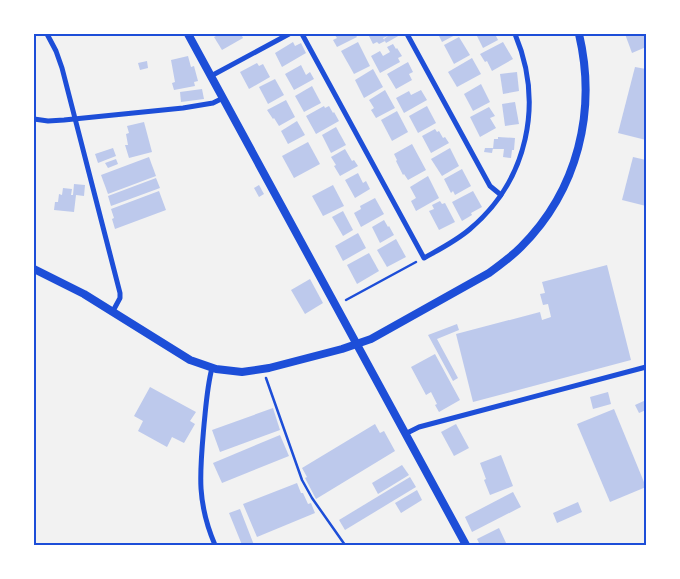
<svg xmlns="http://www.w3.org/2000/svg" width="680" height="579" font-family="Figtree,sans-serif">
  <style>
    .building { fill: #bdc9ec }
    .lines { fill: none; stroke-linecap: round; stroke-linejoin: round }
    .path { stroke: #1d4ed8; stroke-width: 2.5 }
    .minor { stroke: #1d4ed8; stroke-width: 5 }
    .tertiary { stroke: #1d4ed8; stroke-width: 8 }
    .neatline { fill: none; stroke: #1d4ed8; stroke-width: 2 }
  </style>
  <rect width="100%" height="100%" fill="#f2f2f2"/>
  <g class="building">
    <path d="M220,34h21l2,4 -21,12 -8,-13z"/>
    <path d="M334,34h21l2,3 -20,10 -4,-7 4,-2z"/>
    <path d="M368,34h31l1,1 -14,8 -2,-4 4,-3 -5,2 2,3 -6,3 -2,-2 -4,2z"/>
    <path d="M438,34h19l-15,8z"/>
    <path d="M476,34h19l3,6 -15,8z"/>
    <path d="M625,34h21v13l-14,6z"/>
    <path d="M459,37l11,18 -16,9 -10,-19z"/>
    <path d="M293,42l2,4 6,-3 5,10 -24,14 -7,-14z"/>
    <path d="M358,42l12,24 -16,8 -13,-23z"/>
    <path d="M503,42l10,17 -21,12 -5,-10 -2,1 -5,-8z"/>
    <path d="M393,44l3,5 1,-1 5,8 -4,2 2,4 -20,11 -9,-17 9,-5 3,5 7,-4 -3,-5z"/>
    <path d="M188,56l3,11 3,-1 4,15 -4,1 1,4 -21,4 -2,-7 3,-1 -4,-22z"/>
    <path d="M472,58l9,16 -24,13 -9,-15z"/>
    <path d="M147,61l1,7 -8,2 -2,-7z"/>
    <path d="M408,62l5,10 -4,2 3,6 -16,9 -9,-15z"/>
    <path d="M257,63l2,3 4,-2 7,13 -21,12 -9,-17z"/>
    <path d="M301,65l5,10 4,-3 4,7 -20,11 -9,-16z"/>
    <path d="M635,67l11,2v71l-28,-7z"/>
    <path d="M373,69l10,18 -19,11 -9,-18z"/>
    <path d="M517,72l2,19 -16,3 -3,-20z"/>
    <path d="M275,79l9,16 -16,9 -9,-17z"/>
    <path d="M481,84l9,18 -17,9 -9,-17z"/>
    <path d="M312,86l9,17 -17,9 -9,-16z"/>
    <path d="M202,89l2,10 -23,3 -1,-10z"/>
    <path d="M385,90l10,18 -19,10 -5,-8 3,-2 -5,-8z"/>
    <path d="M421,90l6,10 -23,13 -8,-15 13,-7 2,4z"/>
    <path d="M286,100l9,17 -16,9 -5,-8 -1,1 -6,-9z"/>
    <path d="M515,102l4,22 -14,2 -3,-22z"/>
    <path d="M324,106l1,2 4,-2 4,7 1,-1 5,9 -23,13 -10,-18z"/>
    <path d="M427,106l9,17 -18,10 -9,-17z"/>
    <path d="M489,107l6,9 -5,2 6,10 -16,9 -10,-20z"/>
    <path d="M397,111l11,21 -16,9 -11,-21z"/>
    <path d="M297,121l8,14 -17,9 -7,-13z"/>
    <path d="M144,122l8,30 -23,6 -4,-13h3l-2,-11 3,-1 -2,-7z"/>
    <path d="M336,127l10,18 -15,8 -9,-18z"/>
    <path d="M435,129l2,3 2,-1 4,7 2,-1 4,6 -18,10 -9,-17z"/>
    <path d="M498,137l17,1 -1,12h-2l-1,8 -8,-1 1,-8h-11l1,-10h4z"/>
    <path d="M308,142l12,22 -26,14 -12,-22z"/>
    <path d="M412,144l14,26 -18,10 -4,-6 -1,1 -7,-14 1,-1 -3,-6z"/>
    <path d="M113,148l3,8 -18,7 -3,-9z"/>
    <path d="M450,148l9,18 -17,10 -11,-17z"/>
    <path d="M485,148h8l-1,5 -8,-1z"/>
    <path d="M345,149l7,12 2,-1 4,6 -18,10 -6,-10 2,-1 -5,-8z"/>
    <path d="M149,157l7,19 -48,18 -7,-19z"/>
    <path d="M633,157l13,3v46l-24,-6z"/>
    <path d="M116,159l2,5 -10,4 -3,-5z"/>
    <path d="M462,169l9,17 -16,9 -2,-4 -2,2 -7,-14z"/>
    <path d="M358,173l5,10 3,-2 4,8 -15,9 -10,-18z"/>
    <path d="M428,176l11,22 -23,13 -5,-10 5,-3 -6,-11z"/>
    <path d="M156,178l4,10 -49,18 -3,-10z"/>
    <path d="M74,184l11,1 -1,11 -8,-1 -2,17 -20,-2 1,-8h3l1,-8 3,1 1,-7 9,1 -1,6h2z"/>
    <path d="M259,185l5,9 -5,3 -5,-9z"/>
    <path d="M333,185l11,21 -21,10 -11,-20z"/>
    <path d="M159,191l7,19 -51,19 -3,-10 2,-1 -3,-9z"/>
    <path d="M473,191l9,16 -11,6 1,2 -10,6 -10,-19z"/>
    <path d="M375,198l9,16 -23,13 -7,-14 7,-4 -1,-3z"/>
    <path d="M440,201l2,3 3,-1 10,19 -16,8 -10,-19 5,-2 -2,-4z"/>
    <path d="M343,211l10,19 -10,6 -11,-19z"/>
    <path d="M384,220l4,7 1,-1 5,9 -14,8 -8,-16z"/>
    <path d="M358,233l8,15 -23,13 -8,-15z"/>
    <path d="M396,239l10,18 -19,10 -10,-17z"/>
    <path d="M369,253l10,18 -22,13 -10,-19z"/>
    <path d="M607,265l24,95 -158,42 -17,-68 84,-22 2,8 9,-3 -3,-13 -5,1 -3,-11 5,-1 -3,-11z"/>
    <path d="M310,279l13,24 -18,11 -14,-24z"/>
    <path d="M457,324l2,6 -22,9 21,39 -5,3 -25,-46z"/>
    <path d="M435,354l25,46 -21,12 -4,-7 2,-1 -6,-12 -5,3 -15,-28z"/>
    <path d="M150,387l46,25 -6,9 5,3 -11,19 -12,-6 -5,10 -29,-16 5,-10 -9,-5z"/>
    <path d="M608,392l3,12 -18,5 -3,-12z"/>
    <path d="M646,400v10l-7,3 -4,-8z"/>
    <path d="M273,408l7,22 -60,22 -8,-22z"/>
    <path d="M614,409l32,78 -36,15 -33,-78z"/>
    <path d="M375,424l5,9 4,-2 11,20 -79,48 -11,-21 2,-1 -5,-9z"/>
    <path d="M456,424l13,24 -15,8 -13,-24z"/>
    <path d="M280,435l9,21 -67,27 -9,-20z"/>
    <path d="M501,455l12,31 -23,9 -6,-15 2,-1 -6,-16z"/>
    <path d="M402,465l7,10 -31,19 -6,-11z"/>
    <path d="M410,477l6,10 -71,43 -6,-10z"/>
    <path d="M297,483l4,10h2l5,11 3,-1 4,10 -58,24 -14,-33z"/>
    <path d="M417,490l5,10 -21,13 -6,-10z"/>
    <path d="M513,492l8,15 -49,25 -7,-15z"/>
    <path d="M578,502l4,10 -25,11 -4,-10z"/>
    <path d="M240,509l14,36h-12l-13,-32z"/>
    <path d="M499,528l8,17h-27l-3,-6z"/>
  </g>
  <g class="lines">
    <g class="path">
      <path d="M346,300l70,-38"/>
      <path d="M266,378l36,102 10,18 33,47"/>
    </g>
    <g class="minor">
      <path d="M47,34l9,17 6,17 58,225v5l-7,13"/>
      <path d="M302,34l122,224c16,-9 32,-17 46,-29 58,-49 74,-126 45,-195"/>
      <path d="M407,34l83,152 11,9"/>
      <path d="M211,76l78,-42"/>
      <path d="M34,119l14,2 16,-1 119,-12 30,-5 10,-5"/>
      <path d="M212,368c-5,19 -6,38 -8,57 -4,46 -8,76 11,120"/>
      <path d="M405,434l14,-7 227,-60"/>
    </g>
    <g class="tertiary">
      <path d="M188,34l278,511"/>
      <path d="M34,269l50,25 106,66 26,9 26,3 27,-4 73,-19 29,-10 118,-66c11,-8 22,-16 32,-26 57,-57 76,-136 58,-213"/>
    </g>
  </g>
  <rect width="680" height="579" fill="none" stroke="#ffffff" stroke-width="70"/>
  <rect x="35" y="35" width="610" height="509" class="neatline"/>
</svg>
